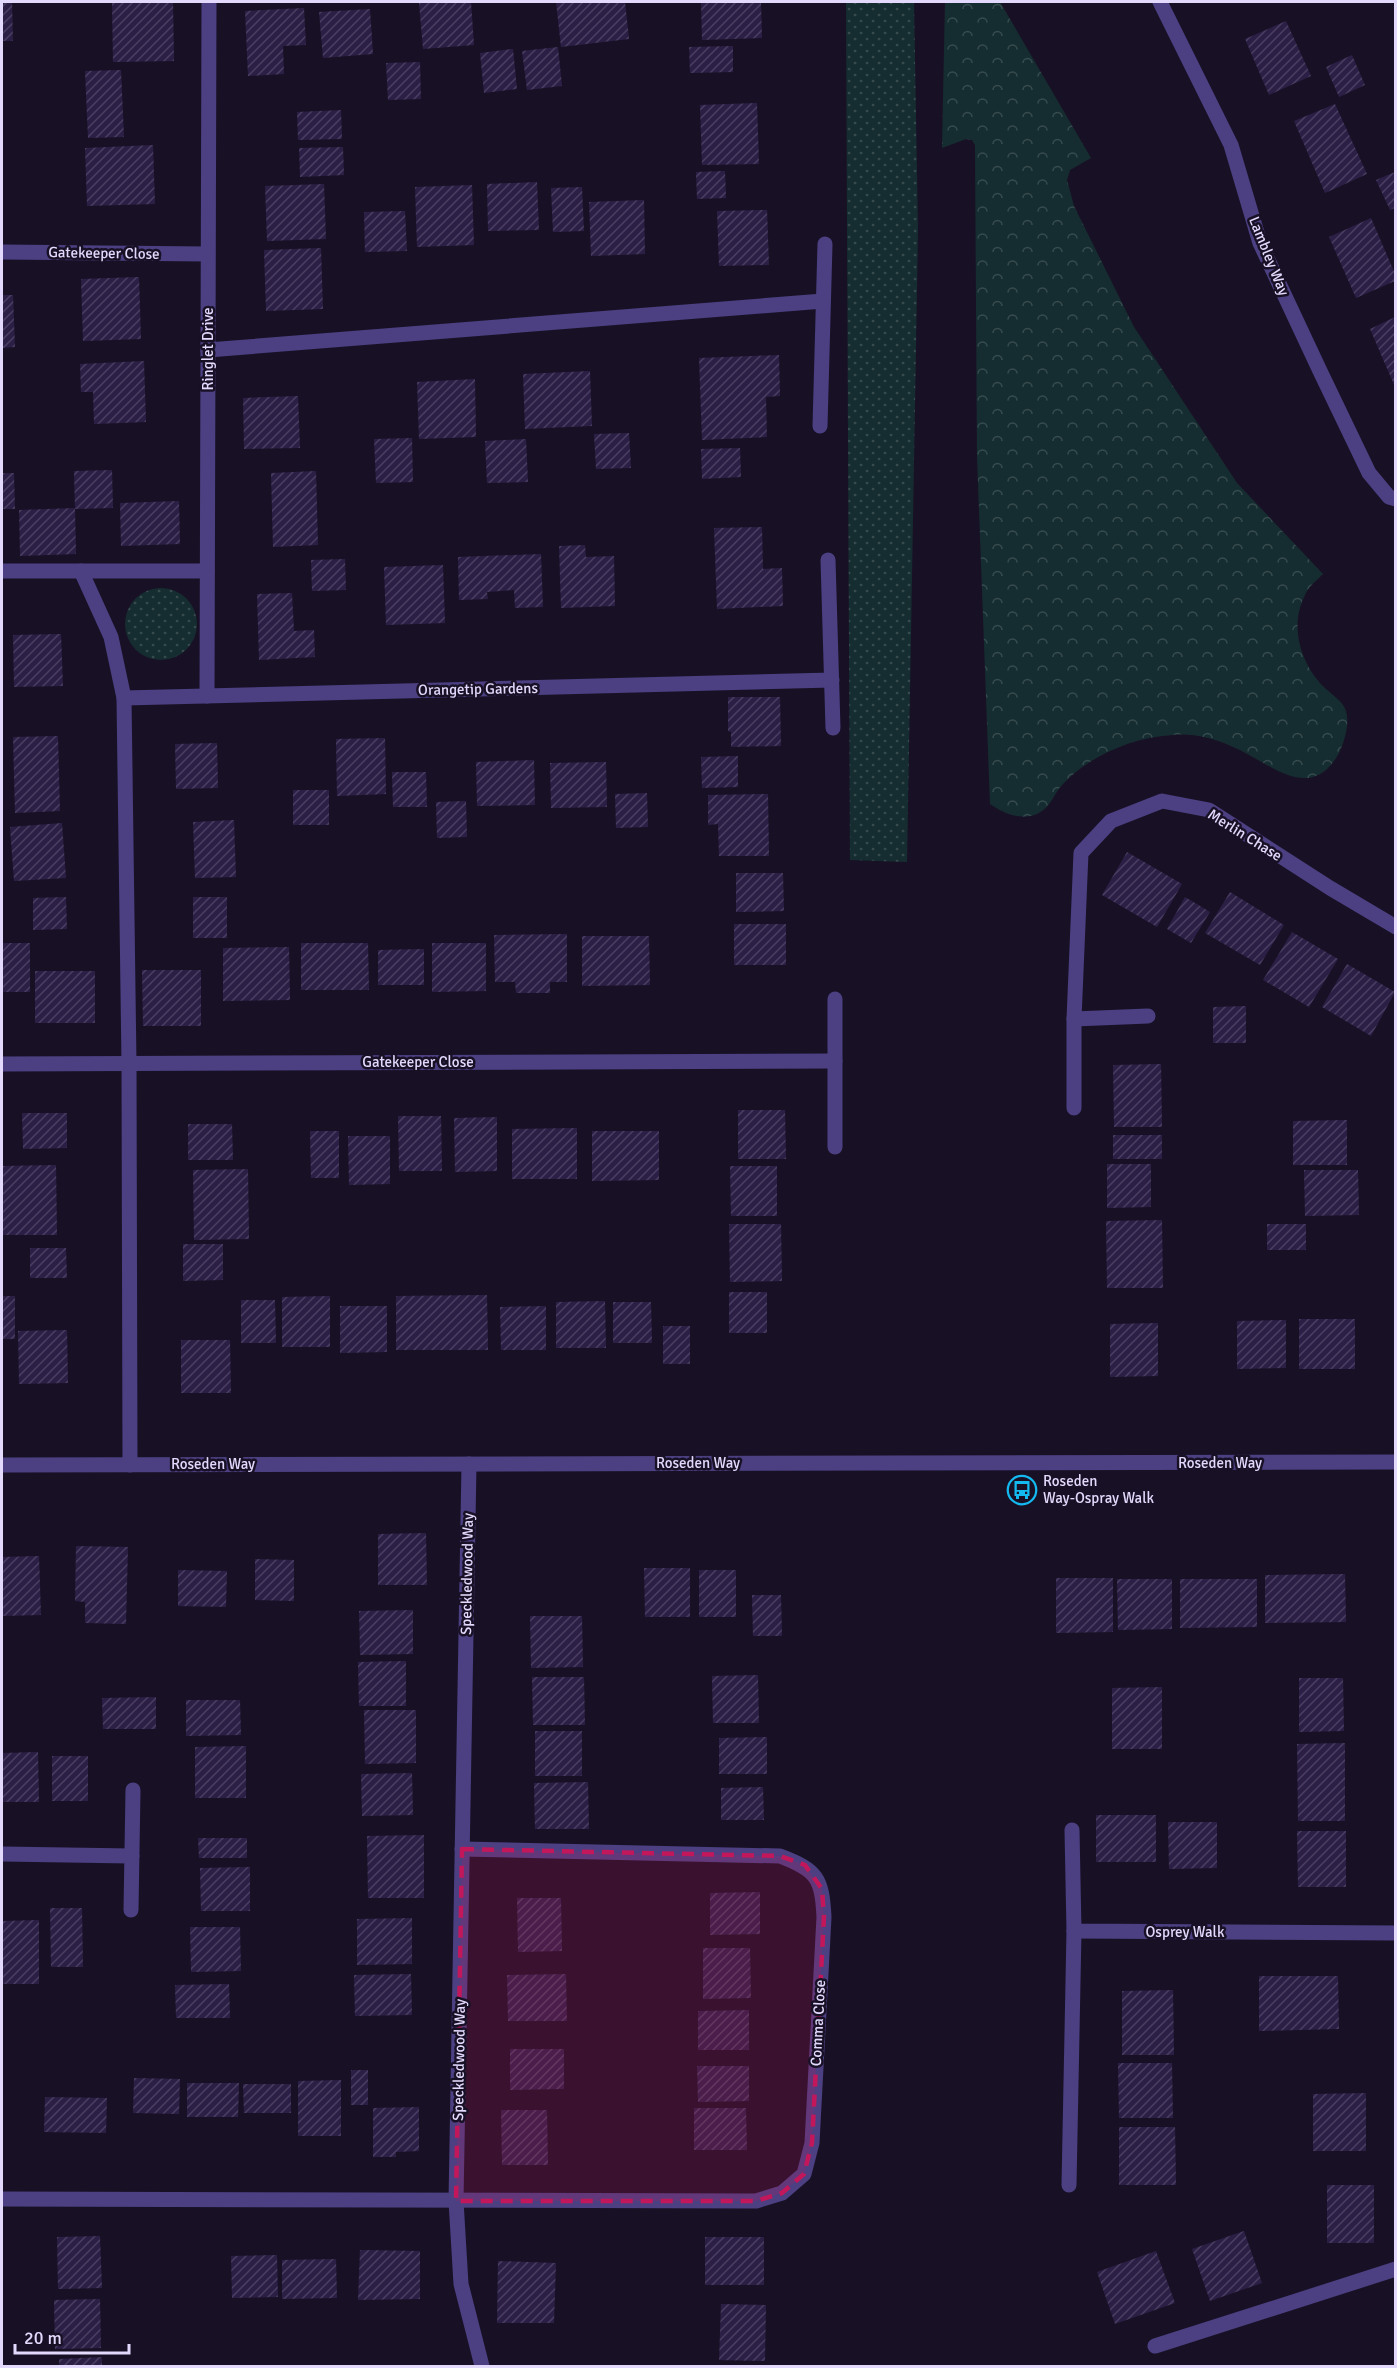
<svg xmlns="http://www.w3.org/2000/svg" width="1397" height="2368" font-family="Signika,sans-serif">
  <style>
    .grass { fill: url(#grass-dots) }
    .park { fill: url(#park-crowns) }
    .building { fill: url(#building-hatch) }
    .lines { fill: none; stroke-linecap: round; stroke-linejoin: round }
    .minor { stroke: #4c4082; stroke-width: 15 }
    .marked { fill: #c2185b; fill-opacity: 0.2; stroke: #c2185b; stroke-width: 4.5; stroke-dasharray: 12 8; stroke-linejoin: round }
    .labels { text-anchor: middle; stroke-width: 5; stroke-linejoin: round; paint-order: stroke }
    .street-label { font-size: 15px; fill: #e2d9fc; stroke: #181126 }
    .poi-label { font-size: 15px; fill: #e2d9fc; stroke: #181126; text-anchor: start }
  </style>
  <defs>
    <pattern id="grass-dots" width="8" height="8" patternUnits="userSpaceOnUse" patternTransform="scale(1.5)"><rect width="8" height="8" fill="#152d30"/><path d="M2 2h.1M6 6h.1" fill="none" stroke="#374b4f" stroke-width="1.8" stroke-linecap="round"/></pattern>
    <pattern id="park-crowns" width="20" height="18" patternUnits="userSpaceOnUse" patternTransform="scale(1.5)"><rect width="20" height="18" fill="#152d30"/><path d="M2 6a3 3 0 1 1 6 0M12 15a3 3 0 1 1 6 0" fill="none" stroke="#374b4f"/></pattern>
    <pattern id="building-hatch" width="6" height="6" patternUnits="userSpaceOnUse" patternTransform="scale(1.5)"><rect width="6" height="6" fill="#2c1f46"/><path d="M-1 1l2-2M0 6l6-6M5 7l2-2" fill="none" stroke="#4a3f62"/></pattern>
  </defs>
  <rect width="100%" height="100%" fill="#181126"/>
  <g class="grass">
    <path d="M846,2h68l4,229 -11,631 -57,-2z"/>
    <circle cx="161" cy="624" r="36"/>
  </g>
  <path class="park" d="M945,2h55l91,156 -21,12 -3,10 7,26 60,121 103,156 86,91c-6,6 -15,13 -18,21 -15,29 -6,64 15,88 7,8 17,14 23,22 9,13 2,35 -4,48 -29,53 -71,8 -108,-7 -18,-8 -39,-13 -58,-11 -39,2 -83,20 -110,49 -10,10 -11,23 -26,30 -16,7 -34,-1 -47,-10l-13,-348 -2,-311 -3,-5 -6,-1 -24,9z"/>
  <g class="building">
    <path d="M2,2h10l1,39h-11z"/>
    <path d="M112,2h61l1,59 -61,1z"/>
    <path d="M437,2h34l3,43 -51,4 -4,-46z"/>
    <path d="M556,2h69l4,37 -68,8z"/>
    <path d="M701,2h60l1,36 -60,2z"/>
    <path d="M304,8l2,37 -23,1 1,28 -36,2 -3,-65z"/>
    <path d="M370,9l3,45 -50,4 -4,-46z"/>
    <path d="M1286,21l25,55 -42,19 -24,-56z"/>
    <path d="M733,46v26l-43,1 -1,-26z"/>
    <path d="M558,47l4,39 -35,4 -5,-39z"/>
    <path d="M513,49l4,40 -33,4 -4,-40z"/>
    <path d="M1352,55l13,30 -26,12 -13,-30z"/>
    <path d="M420,62l1,37 -33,1 -2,-37z"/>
    <path d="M121,70l3,67 -36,1 -3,-67z"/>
    <path d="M757,103l2,61 -57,1 -2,-60z"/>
    <path d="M1335,104l32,70 -42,19 -31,-72z"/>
    <path d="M341,110l1,29 -44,1 -1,-28z"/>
    <path d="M153,145l2,59 -68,2 -2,-58z"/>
    <path d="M343,147l1,28 -44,2 -1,-29z"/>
    <path d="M725,171l1,27 -29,1 -1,-27z"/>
    <path d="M1395,172v36l-5,2 -14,-30z"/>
    <path d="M537,182l2,48 -51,1 -1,-47z"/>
    <path d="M324,184l2,55 -59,2 -2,-55z"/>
    <path d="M472,185l2,60 -57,2 -2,-60z"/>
    <path d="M582,187l2,44 -31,1 -2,-44z"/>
    <path d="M644,200l1,54 -54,2 -2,-54z"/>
    <path d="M767,210l2,55 -50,1 -2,-55z"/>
    <path d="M405,211l2,40 -42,1 -1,-40z"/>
    <path d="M1371,218l24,56v7l-39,17 -27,-61z"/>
    <path d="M321,248l2,61 -57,2 -2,-61z"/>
    <path d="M139,277l2,62 -58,2 -2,-62z"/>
    <path d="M2,295h11l2,52 -13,1z"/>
    <path d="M1395,317v70l-25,-58z"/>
    <path d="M779,355l1,41 -14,1 1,40 -65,3 -3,-82z"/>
    <path d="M144,361l2,61 -52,2 -1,-32h-12l-1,-28z"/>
    <path d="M590,371l2,55 -67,3 -2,-55z"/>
    <path d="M475,379l1,58 -57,2 -2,-57z"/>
    <path d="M298,396l2,52 -56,1 -1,-51z"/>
    <path d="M629,433l2,35 -35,1 -2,-35z"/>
    <path d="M412,438l1,44 -37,1 -2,-44z"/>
    <path d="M526,439l2,43 -41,1 -2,-42z"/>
    <path d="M740,448l1,29 -39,2 -1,-30z"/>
    <path d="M112,470l1,38 -38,1 -1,-38z"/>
    <path d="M316,471l2,74 -45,2 -2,-74z"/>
    <path d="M2,473h12l1,36h-13z"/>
    <path d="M179,501l1,43 -59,2 -1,-43z"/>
    <path d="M75,508l1,46 -56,2 -1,-46z"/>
    <path d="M762,527l1,42 19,-1 1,38 -66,3 -3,-81z"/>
    <path d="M585,545l1,12 28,-1 1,50 -54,2 -2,-62z"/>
    <path d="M541,554l2,53 -28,1 -1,-18 -27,2 1,7 -29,1 -1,-43z"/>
    <path d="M345,559l1,31 -34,1 -1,-31z"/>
    <path d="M443,565l2,58 -59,2 -2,-58z"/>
    <path d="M292,593l2,38 20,-1 1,27 -56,3 -2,-66z"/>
    <path d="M61,634l2,52 -49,1 -1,-52z"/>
    <path d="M728,697h52l1,49 -50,1v-15l-3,-1z"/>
    <path d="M58,736l2,75 -45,2 -2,-76z"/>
    <path d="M385,738l1,56 -49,2 -1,-57z"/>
    <path d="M217,743l1,45 -42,1 -1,-45z"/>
    <path d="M738,756v31l-36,1 -1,-31z"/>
    <path d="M534,760l1,45 -58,1 -1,-44z"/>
    <path d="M606,762l1,45 -56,1 -1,-45z"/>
    <path d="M392,772h34l1,35h-34z"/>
    <rect x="293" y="790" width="36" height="35"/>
    <path d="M647,793l1,34 -32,1 -1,-34z"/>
    <path d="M768,794l1,62h-50l-1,-32 -10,1v-30z"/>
    <path d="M466,801l1,36 -30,1 -1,-36z"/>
    <path d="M234,820l2,57 -41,1 -2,-56z"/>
    <path d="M62,823l4,55 -52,3 -4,-54z"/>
    <path d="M1127,852l55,32 -25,43 -55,-32z"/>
    <path d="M736,873h47l1,38 -48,1z"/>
    <path d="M1230,892l54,33 -24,40 -55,-32z"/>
    <path d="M66,897l1,32 -34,1v-32z"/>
    <rect x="193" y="897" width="34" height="41"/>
    <path d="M1185,897l25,15 -19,31 -24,-14z"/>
    <rect x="734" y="924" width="52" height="41"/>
    <path d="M1292,932l46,27 -29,48 -46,-27z"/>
    <path d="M567,934v48h-17v11h-34l-1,-11h-20l-1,-47z"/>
    <path d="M582,936h67l1,49 -68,1z"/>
    <rect x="2" y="943" width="28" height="49"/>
    <path d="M301,943h67l1,47h-68z"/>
    <path d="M432,943h54v48l-54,1z"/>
    <path d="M289,947l1,53 -67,1v-53z"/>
    <path d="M424,949v36h-46v-35z"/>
    <path d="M1347,964l48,28 -24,44 -49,-29z"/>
    <path d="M142,970h59v56h-58z"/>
    <rect x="35" y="971" width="60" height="52"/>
    <path d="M1246,1006v37h-33v-36z"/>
    <path d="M1161,1064l1,63h-48l-1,-62z"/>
    <path d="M738,1110h47l1,49h-48z"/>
    <path d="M22,1113h45v35l-44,1z"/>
    <path d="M398,1116h43l1,55h-43z"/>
    <path d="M497,1117v54l-42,1 -1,-54z"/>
    <path d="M1347,1120v45h-54v-44z"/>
    <path d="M188,1124h44l1,36h-45z"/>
    <path d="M577,1128v51h-65v-50z"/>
    <path d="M310,1131h29v47h-28z"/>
    <path d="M592,1131h67v49l-67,1z"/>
    <rect x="1113" y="1135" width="49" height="24"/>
    <path d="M348,1136h42v48l-41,1z"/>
    <path d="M1107,1164h44v43l-44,1z"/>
    <path d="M56,1165l1,70h-55v-69z"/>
    <path d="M730,1166h47v50h-46z"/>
    <path d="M248,1169l1,70 -55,1 -1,-70z"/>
    <path d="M1304,1170h54l1,45 -54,1z"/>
    <path d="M1162,1220l1,68h-56l-1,-67z"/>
    <path d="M729,1224h52l1,57 -52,1z"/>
    <rect x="1267" y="1224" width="39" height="26"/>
    <path d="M183,1244h40v36l-40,1z"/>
    <path d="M30,1248h36l1,30h-37z"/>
    <rect x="729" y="1292" width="38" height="41"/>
    <path d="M487,1295l1,55h-92v-54z"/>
    <rect x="2" y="1296" width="13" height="43"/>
    <path d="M330,1296v51h-48v-50z"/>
    <path d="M241,1300h34l1,43h-35z"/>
    <path d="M605,1301l1,47h-50v-46z"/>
    <path d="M613,1302h38l1,41h-39z"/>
    <path d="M340,1306h47v46l-47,1z"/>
    <path d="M546,1306v44h-45l-1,-43z"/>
    <rect x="1299" y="1319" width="56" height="50"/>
    <path d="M1286,1320v48l-49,1v-48z"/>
    <path d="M1158,1323v53l-48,1v-53z"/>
    <rect x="663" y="1326" width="27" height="38"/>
    <path d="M67,1330l1,53 -49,1 -1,-53z"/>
    <path d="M181,1340h49l1,53h-50z"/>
    <path d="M426,1533l1,52h-49v-51z"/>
    <path d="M76,1546l52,1 -2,77 -41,-1v-21l-10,-1z"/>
    <path d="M39,1556l2,59 -39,1v-59z"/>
    <path d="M255,1559l39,1v41l-39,-1z"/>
    <path d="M644,1568h46v49h-45z"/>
    <path d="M178,1570l49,1 -1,36 -48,-1z"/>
    <rect x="699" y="1570" width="37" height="47"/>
    <path d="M1345,1574l1,48 -81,1v-48z"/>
    <path d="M1056,1578h57v54l-57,1z"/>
    <path d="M1117,1579h55v50l-54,1z"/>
    <path d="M1180,1579h77v48l-77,1z"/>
    <path d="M752,1595h29l1,41h-29z"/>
    <path d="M413,1610v44l-53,1 -1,-44z"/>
    <path d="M530,1616h52l1,51 -52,1z"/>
    <path d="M406,1661v45h-47l-1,-44z"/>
    <path d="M758,1675l1,48h-46l-1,-47z"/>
    <path d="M532,1677h52l1,48h-52z"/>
    <path d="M1299,1678h44l1,53 -45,1z"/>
    <path d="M1162,1687v62h-50v-61z"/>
    <path d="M156,1697v32h-53l-1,-31z"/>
    <path d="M186,1700h54l1,35 -55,1z"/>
    <path d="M364,1710h52v53l-51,1z"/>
    <rect x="535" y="1731" width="47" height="45"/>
    <path d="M767,1737v37h-48v-36z"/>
    <path d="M1345,1743v78h-47l-1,-77z"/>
    <path d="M246,1746v52h-51v-51z"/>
    <path d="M38,1752l1,50h-37v-49z"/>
    <rect x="52" y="1756" width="36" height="45"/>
    <path d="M412,1773l1,42 -51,1 -1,-42z"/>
    <path d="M588,1782l1,47h-54l-1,-46z"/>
    <path d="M763,1787l1,33h-43v-32z"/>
    <rect x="1096" y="1815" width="60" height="47"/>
    <path d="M1168,1822h49v46l-48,1z"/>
    <path d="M1297,1831h49v56h-48z"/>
    <path d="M424,1835v63h-56l-1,-62z"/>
    <path d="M198,1838h49v20h-48z"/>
    <path d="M250,1867v44h-49l-1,-43z"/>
    <path d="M760,1892v42l-50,1v-42z"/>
    <path d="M517,1898h44l1,53 -44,1z"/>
    <path d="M50,1908h32l1,59h-32z"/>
    <path d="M412,1918v46l-55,1v-46z"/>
    <path d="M39,1920v64h-37v-63z"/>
    <path d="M190,1927h50l1,44 -50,1z"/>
    <path d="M703,1948h47l1,50 -48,1z"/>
    <path d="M411,1974l1,41 -57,1 -1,-41z"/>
    <path d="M566,1974l1,47h-59l-1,-46z"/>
    <path d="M1259,1976h79l1,53 -80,2z"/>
    <path d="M229,1984l1,34h-54l-1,-33z"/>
    <path d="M1173,1990l1,65h-52v-64z"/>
    <path d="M749,2010v40h-51v-39z"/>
    <path d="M510,2049h54v40l-54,1z"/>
    <path d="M1118,2063h54l1,55h-54z"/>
    <path d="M697,2066h52v35l-51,1z"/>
    <rect x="351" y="2070" width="17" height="35"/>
    <path d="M134,2078l46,1 -1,35 -46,-1z"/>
    <path d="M341,2080v56h-43v-55z"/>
    <path d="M187,2083h52l-1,34h-51z"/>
    <path d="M243,2084h48v29h-47z"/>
    <path d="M1366,2093v58h-53v-57z"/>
    <path d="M45,2097l62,1 -1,35 -62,-1z"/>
    <path d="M419,2107v44l-23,1v5h-23v-49z"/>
    <path d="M694,2108h52l1,42h-53z"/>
    <path d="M501,2110h46l1,55h-46z"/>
    <path d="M1119,2127h56l1,58h-57z"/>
    <rect x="1327" y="2185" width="47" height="58"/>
    <path d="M1244,2231l18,52 -52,18 -18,-52z"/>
    <path d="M100,2236l2,52 -44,1 -1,-52z"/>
    <rect x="705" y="2237" width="59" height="48"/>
    <path d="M360,2250l60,1v48l-62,1z"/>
    <path d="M1156,2251l19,52 -60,21 -18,-52z"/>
    <path d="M277,2255l1,42 -46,1 -1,-42z"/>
    <path d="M336,2259l1,39 -55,1v-39z"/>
    <path d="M498,2261l58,2 -2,60h-57z"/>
    <path d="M100,2299l1,49 -46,1 -1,-49z"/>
    <path d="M721,2304l45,1 -1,56 -46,-1z"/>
    <path d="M102,2357v9h-43v-7z"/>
  </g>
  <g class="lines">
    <g class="minor">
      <path d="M1160,2l71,143 29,98 60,128 49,102 20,24 7,2"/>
      <path d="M2,252l205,2"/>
      <path d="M208,350l615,-49"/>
      <path d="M820,426l5,-182"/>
      <path d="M828,560l5,168"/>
      <path d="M2,571h205"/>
      <path d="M81,571l30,66 13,61 5,366 1,401"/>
      <path d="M207,696l2,-694"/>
      <path d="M124,698l708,-18"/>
      <path d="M835,999v148"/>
      <path d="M1074,1019l74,-3"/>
      <path d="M2,1064l833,-3"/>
      <path d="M1074,1108v-89l7,-166 30,-32 51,-20 47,9 121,78 66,39"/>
      <path d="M469,1464l-13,737 5,83 21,82"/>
      <path d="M2,1465l1394,-3"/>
      <path d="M1072,1830l2,101 322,2"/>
      <path d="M2,1854l130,2"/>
      <path d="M131,1910l2,-120"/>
      <path d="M1069,2185l5,-254"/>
      <path d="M2,2199l754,2 26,-8 22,-19 8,-31 12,-226c-2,-39 -7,-47 -44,-61l-318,-7"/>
      <path d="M1155,2346l241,-77"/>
    </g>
  </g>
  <path class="marked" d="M462,1849l318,7 25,9 17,24 2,28 -12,226 -8,31 -22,19 -26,8h-300z"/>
  <defs>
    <g id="bus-ring" transform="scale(1.5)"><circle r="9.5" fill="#181126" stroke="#13b9ef" stroke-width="1.5"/><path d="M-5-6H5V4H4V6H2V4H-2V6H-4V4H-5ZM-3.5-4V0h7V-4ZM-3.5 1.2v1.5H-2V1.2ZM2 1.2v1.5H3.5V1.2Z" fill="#13b9ef"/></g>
  </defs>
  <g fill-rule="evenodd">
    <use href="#bus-ring" x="1022" y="1490"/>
  </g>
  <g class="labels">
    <g class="street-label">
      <text transform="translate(104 253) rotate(1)" y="5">Gatekeeper Close</text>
      <text transform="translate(1269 256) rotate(68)" y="5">Lambley Way</text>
      <text transform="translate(208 349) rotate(-90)" y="5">Ringlet Drive</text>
      <text transform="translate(478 689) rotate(-1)" y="5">Orangetip Gardens</text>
      <text transform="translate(1245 835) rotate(32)" y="5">Merlin Chase</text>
      <text x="418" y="1067">Gatekeeper Close</text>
      <text x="698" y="1468">Roseden Way</text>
      <text x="1220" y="1468">Roseden Way</text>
      <text x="213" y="1469">Roseden Way</text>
      <text transform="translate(467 1574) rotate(-89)" y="5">Speckledwood Way</text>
      <text x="1185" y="1937">Osprey Walk</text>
      <text transform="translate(818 2023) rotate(-87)" y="5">Comma Close</text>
      <text transform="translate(459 2060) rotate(-89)" y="5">Speckledwood Way</text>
    </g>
    <g class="poi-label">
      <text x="1043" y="1486">Roseden<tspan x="1043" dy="17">Way-Ospray Walk</tspan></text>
    </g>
  </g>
  <rect width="1397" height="2368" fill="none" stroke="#e2d9fc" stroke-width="6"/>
  <path d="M15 2344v9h114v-9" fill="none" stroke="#e2d9fc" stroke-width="3"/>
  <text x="24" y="2344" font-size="18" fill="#e2d9fc" stroke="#181126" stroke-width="4.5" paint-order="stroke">20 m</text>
</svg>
